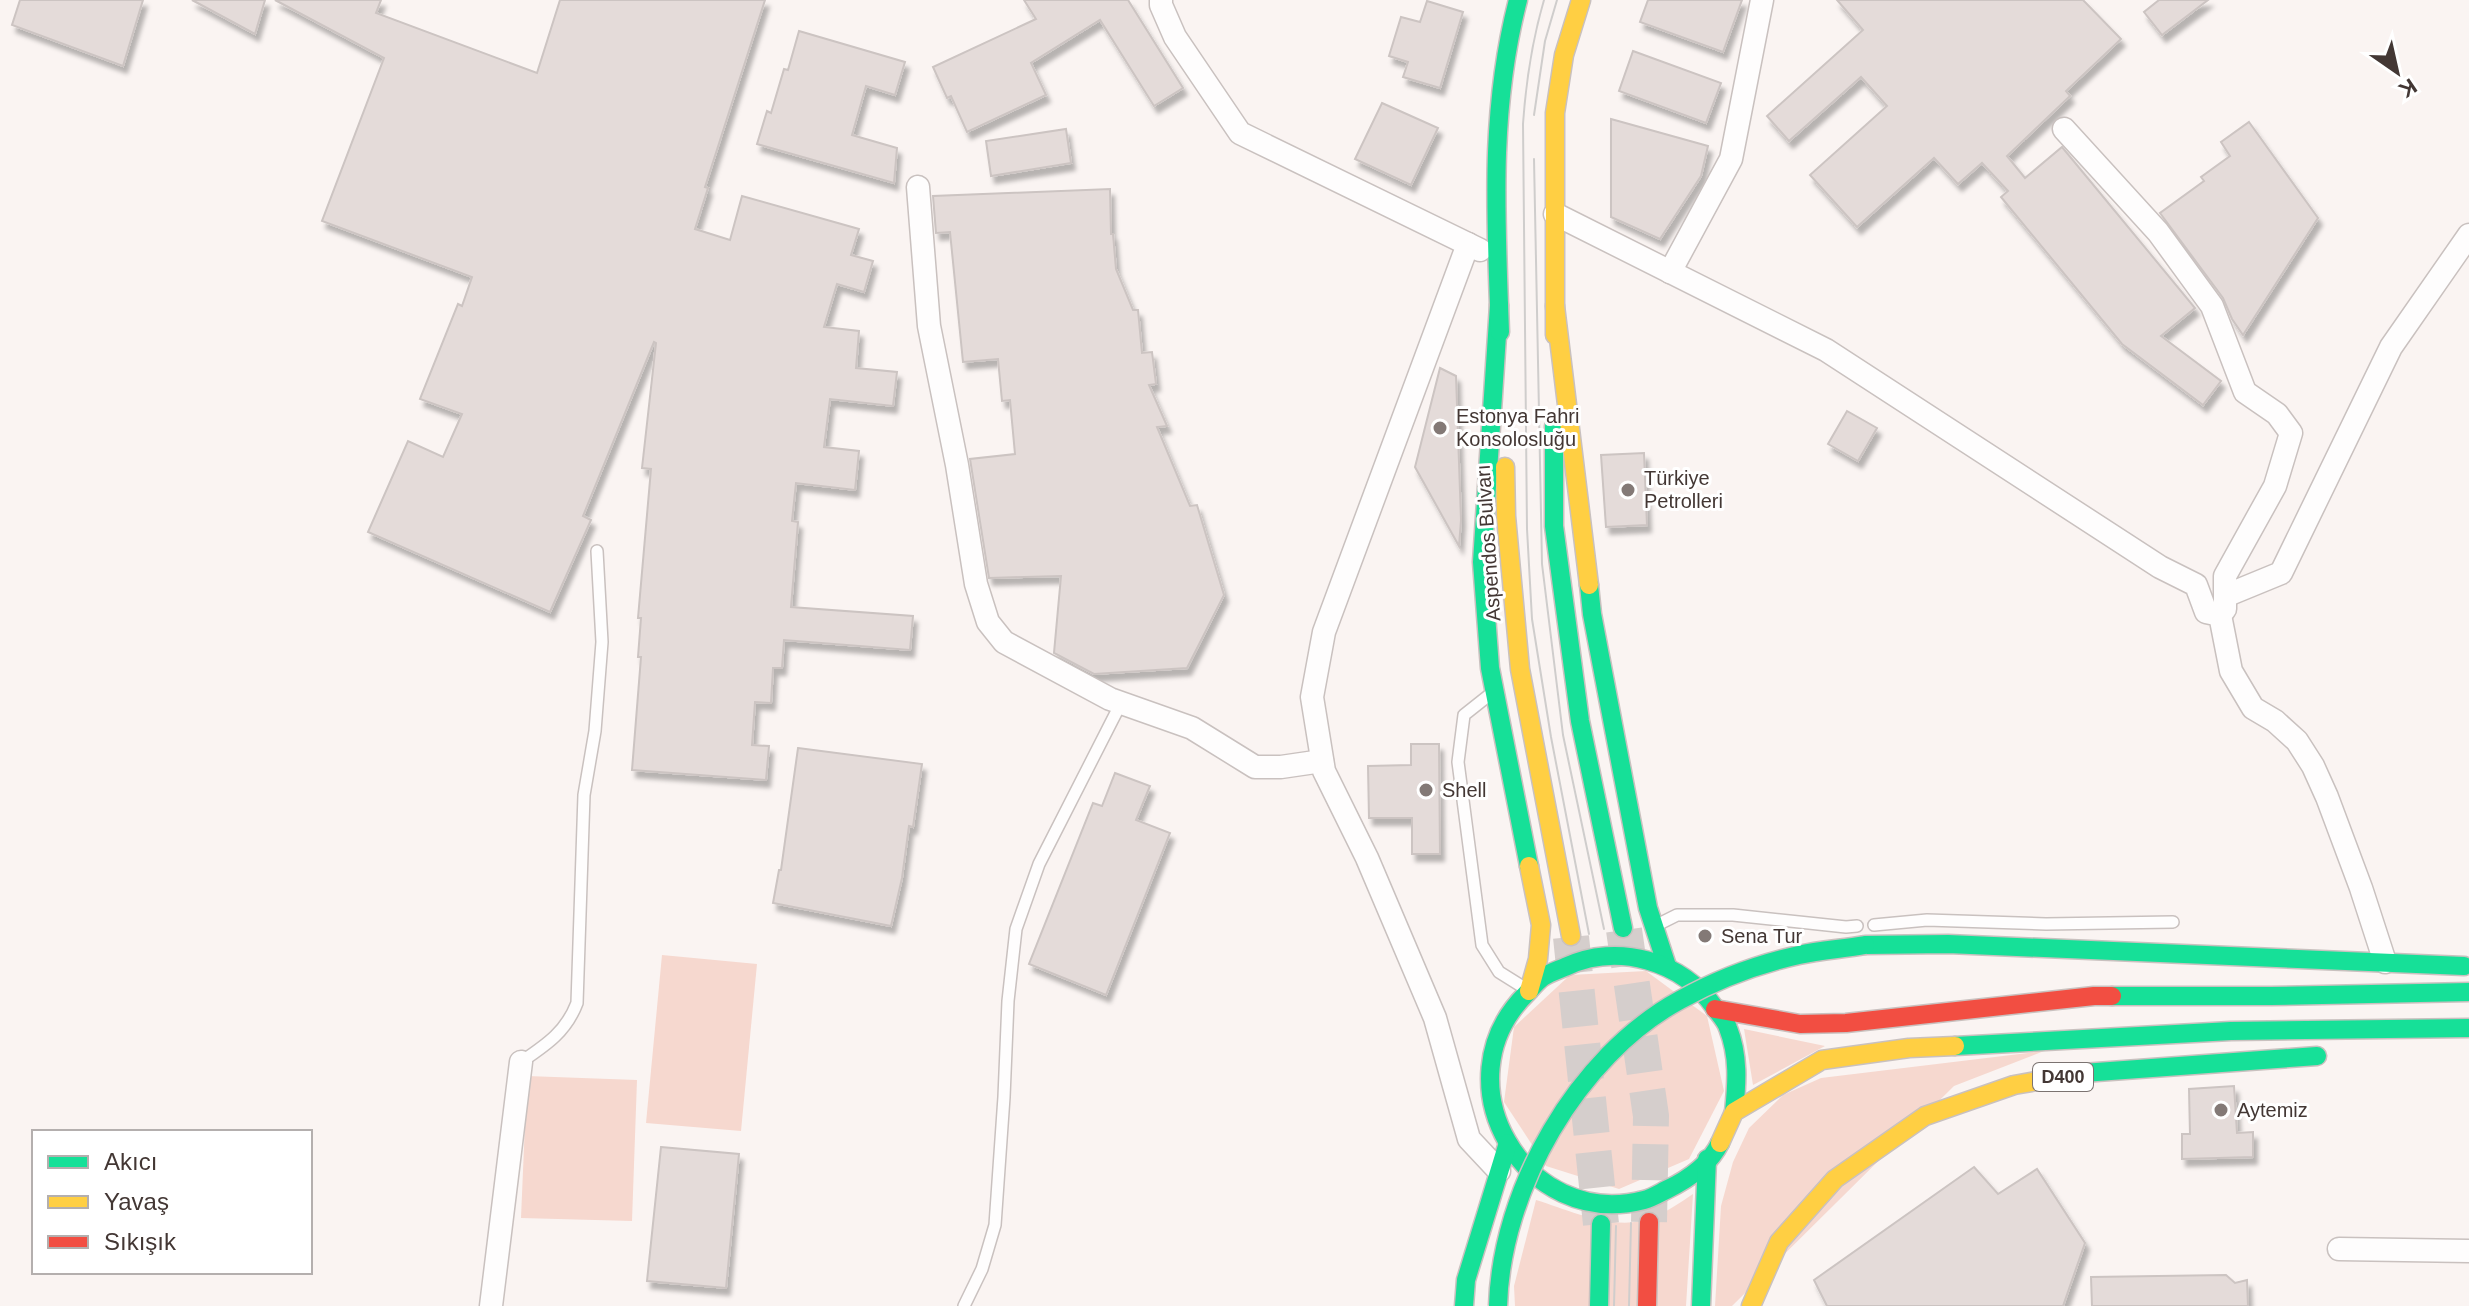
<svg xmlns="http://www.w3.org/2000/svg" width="2469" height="1306" font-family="Helvetica,sans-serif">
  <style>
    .green { fill: #f6d8cf }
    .building { fill: #e4dbd9; stroke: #ccc4c2; stroke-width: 2; filter: url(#shadow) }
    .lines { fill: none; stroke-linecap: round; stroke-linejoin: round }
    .primary-tunnel { stroke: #d5cecc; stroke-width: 36; stroke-dasharray: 36 18; stroke-linecap: butt }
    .lane-casing { stroke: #c9c1bf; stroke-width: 14 }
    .street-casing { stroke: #c9c1bf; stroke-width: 25 }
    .fast-casing { stroke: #c9c1bf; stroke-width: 21 }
    .slow-casing { stroke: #c9c1bf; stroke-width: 21 }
    .jam-casing { stroke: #c9c1bf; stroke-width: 21 }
    .lane { stroke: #fefdfd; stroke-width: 11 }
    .street { stroke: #fefdfd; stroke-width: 22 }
    .fast { stroke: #16e098; stroke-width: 18 }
    .slow { stroke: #ffcf43; stroke-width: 18 }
    .jam { stroke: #f24e42; stroke-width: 18 }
    .tram { stroke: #cfcdcc; stroke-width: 2 }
    .fast-bridge-casing { stroke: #c9c1bf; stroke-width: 21; stroke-linecap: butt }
    .fast-bridge { stroke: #16e098; stroke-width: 18 }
    .poi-dot { fill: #837976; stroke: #fff; stroke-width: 3 }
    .labels { text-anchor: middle; stroke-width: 6; stroke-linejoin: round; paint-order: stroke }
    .shield { fill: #fff; stroke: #7b7371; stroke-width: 2 }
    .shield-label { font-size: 18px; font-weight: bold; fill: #433734 }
    .poi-label { font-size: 20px; fill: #433734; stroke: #fff; text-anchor: start }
    .street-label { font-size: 20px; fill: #433734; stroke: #fff }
  </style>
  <defs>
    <filter id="shadow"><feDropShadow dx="4" dy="7" stdDeviation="2" flood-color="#0004"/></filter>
  </defs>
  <rect width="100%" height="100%" fill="#faf4f2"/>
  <g class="green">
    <path d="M662,955l95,9 -16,167 -95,-8z"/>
    <path d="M1646,971l61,45 17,75 -35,68 -70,30 -73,-23 -42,-64 10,-75 56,-52z"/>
    <path d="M1744,1029l81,17 -72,39z"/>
    <path d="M2044,1051l-90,35 -222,220h-17l6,-100 12,-44 16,-34 34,-33 38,-17z"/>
    <path d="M527,1076l110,4 -5,141 -111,-3z"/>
    <path d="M1693,1194l-7,112h-171l-1,-20 22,-86c36,11 81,33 118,17 14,-6 27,-15 39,-23z"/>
  </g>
  <g class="building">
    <path d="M20,0h123l-20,66 -111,-41z"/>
    <path d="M192,0h73l-10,34z"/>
    <path d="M275,0h106l-5,13 161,60 23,-73h205l-60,187 3,1 -13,41 35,11 12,-44 117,33 -8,26 22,6 -9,31 -27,-8 -13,43 35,4 -3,37 41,4 -4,34 -63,-7 -6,48 35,4 -4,39 -59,-7 -4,38 6,1 -7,85 122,9 -3,34 -126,-10 -2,28h-9l-2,35 -16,-1 -3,43 17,1 -3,34 -134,-10 9,-113h-3l3,-39h-3l13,-149 -9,-1 14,-125 -2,-1 -71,174 8,4 -41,92 -182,-80 40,-91 35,16 19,-43 -42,-15 38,-95 4,2 10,-29 -150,-56 62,-163z"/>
    <path d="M1024,0h104l55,88 -29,18 -54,-86 -69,43 15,32 -79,37 -16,-36 -4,2 -14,-31 103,-48z"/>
    <path d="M1648,0h94l-19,52 -83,-30z"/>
    <path d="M1837,0h246l38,39 -55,52 4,5 -63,60 18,22 37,-31 133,161 -34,28 60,45 -18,24 -81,-61 -121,-147 7,-6 -26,-28 -24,21 -24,-26 -77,69 -47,-52 77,-69 -26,-29 -72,64 -22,-25 96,-86z"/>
    <path d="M2159,0h49l-46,35 -18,-23z"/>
    <path d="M1427,1l36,11 -23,76 -37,-11 5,-15 -19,-6 12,-39 19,5z"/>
    <path d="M799,31l106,31 -10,33 -29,-9 -14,49 45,13 -3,35 -137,-39 10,-33 4,2 13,-44 4,1z"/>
    <path d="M1633,51l88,32 -15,40 -87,-32z"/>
    <path d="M1382,103l56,25 -27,57 -56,-26z"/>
    <path d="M1611,119l97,27 -7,30 -41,63 -49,-22z"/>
    <path d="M2249,122l69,96 -75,117 -11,-16 -9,-21 -63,-85 44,-32 -3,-4 29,-21 -9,-14z"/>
    <path d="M1066,129l5,34 -80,13 -5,-35z"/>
    <path d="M1110,189l1,45h2l3,35 17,41h5l4,43 10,-1 4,32 -7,1 18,41 -10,1 33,79 7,-1 27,90 -37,73 -93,6 -40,-21 7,-77 -72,2 -19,-119 45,-5 -5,-54 -8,1 -4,-42 -35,3 -13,-130 -14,1 -3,-37z"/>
    <path d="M1440,368l16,8 5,144 -2,26 -44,-79z"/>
    <path d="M1847,411l30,17 -19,33 -30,-17z"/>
    <path d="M1644,453l3,72 -41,2 -5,-72z"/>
    <path d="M1411,744h28l1,110h-28v-36h-43l-1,-52 43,-1z"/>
    <path d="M798,748l124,16 -9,63 -4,-1 -7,52 -11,48 -118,-23 6,-33h2z"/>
    <path d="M1115,773l35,13 -14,34 34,13 -64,162 -77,-31 64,-161 9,3z"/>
    <path d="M2234,1086l3,47 16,-1v25l-71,2v-25h8l-1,-45z"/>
    <path d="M661,1147l78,7 -13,134 -79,-7z"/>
    <path d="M1974,1167l24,27 39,-25 48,74 -22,63h-236l-13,-26z"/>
    <path d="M2226,1275l9,8 12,-3 1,26h-156l-1,-29z"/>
  </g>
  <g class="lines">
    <g class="primary-tunnel">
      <path d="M1624,930l27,186 -2,106"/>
      <path d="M1571,937l30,287"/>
    </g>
    <g class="lane-casing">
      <g id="lane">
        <path d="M1488,696l-24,19 -6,47 24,183 17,27 24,15"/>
        <path d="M1661,923l16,-8h56l113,12 11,-1"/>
        <path d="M1874,925l53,-5 119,4 127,-2"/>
        <path d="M521,1062c25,-17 45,-30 56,-59l7,-208 11,-64 7,-89 -5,-91"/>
        <path d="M964,1306l18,-37 13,-44 9,-128 4,-96 8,-72 23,-65 82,-161"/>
      </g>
    </g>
    <g class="street-casing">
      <g id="street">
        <path d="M1161,0v5l14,32 65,96 240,117"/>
        <path d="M2064,129l94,103 54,74 33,86 32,22 14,19 -16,53 -50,90v33l-5,6"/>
        <path d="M918,187l11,139 28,139 19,119 12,38 16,20 106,57 82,29 63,39h26l41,-6"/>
        <path d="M1555,214l271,136 334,217 36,18 10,27 14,3 11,56 22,37 22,13 22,20 16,25 14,31 34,91 24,74"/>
        <path d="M1468,244l-144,388 -12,65 12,74 43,87 68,160 34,121 30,32"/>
        <path d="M1670,272l61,-113 31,-159"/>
        <path d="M2225,596l56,-23 110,-226 78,-112"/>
        <path d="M2339,1249l130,2"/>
        <path d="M491,1306l30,-244"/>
      </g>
    </g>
    <g class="fast-casing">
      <g id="fast">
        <path d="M1499,305l-17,257 8,106 39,198"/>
        <path d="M1500,332c-4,-113 -11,-221 18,-332"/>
        <path d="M1554,426v100l26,195 43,207"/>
        <path d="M1589,585l3,29 56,294 19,58"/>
        <path d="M1865,945l83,-1 516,22"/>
        <path d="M2112,996h159l198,-4"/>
        <path d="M1955,1046l276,-15 238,-3"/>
        <path d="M2083,1073l234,-17"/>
        <path d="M1720,1143c-10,21 -33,37 -54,47 -6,3 -14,8 -22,10 -119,31 -206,-118 -118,-206 5,-5 11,-13 17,-17 6,-4 15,-7 22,-10 53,-25 117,-6 150,41 4,6 11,13 13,20 11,28 9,55 6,84"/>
        <path d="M1464,1306l2,-26 42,-137"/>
        <path d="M1599,1306l2,-82"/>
        <path d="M1701,1306l6,-147"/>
      </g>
    </g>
    <g class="slow-casing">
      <g id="slow">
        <path d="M1555,306l34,279"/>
        <path d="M1555,335v-222l9,-58 17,-55"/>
        <path d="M1505,467l1,49 14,153 51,267"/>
        <path d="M1529,991l9,-32 3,-34 -12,-59"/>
        <path d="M1720,1143l14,-31 88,-52 87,-12 46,-2"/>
        <path d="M1751,1306l28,-64 56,-63 90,-63 89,-31 69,-12"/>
      </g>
    </g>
    <g class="jam-casing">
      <g id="jam">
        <path d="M1715,1009l85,15 46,-1 248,-27h18"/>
        <path d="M1647,1306l2,-84"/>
      </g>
    </g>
    <use href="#lane" class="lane"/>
    <use href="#street" class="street"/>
    <use href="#fast" class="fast"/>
    <use href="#slow" class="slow"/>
    <use href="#jam" class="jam"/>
    <g class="tram">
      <path d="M1544,0c-12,41 -18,81 -21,124l4,405 5,90 19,118 38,197"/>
      <path d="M1534,115l11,-74 12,-41"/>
      <path d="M1534,159l8,405 21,171 41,194"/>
      <path d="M1614,1306l2,-80"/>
      <path d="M1629,1306l2,-83"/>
    </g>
    <g class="fast-bridge-casing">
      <path id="fast-bridge" d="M1498,1306c3,-116 79,-250 182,-306 36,-20 78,-36 119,-45 22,-5 44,-6 66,-10"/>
    </g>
    <use href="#fast-bridge" class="fast-bridge"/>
  </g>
  <g class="poi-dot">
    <circle cx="1440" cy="428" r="8"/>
    <circle cx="1628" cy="490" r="8"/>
    <circle cx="1426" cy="790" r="8"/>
    <circle cx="1705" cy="936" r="8"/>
    <circle cx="2221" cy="1110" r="8"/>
  </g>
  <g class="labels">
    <rect class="shield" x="2033" y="1063" width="60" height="28" rx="6"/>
    <g class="shield-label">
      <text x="2063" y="1083">D400</text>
    </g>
    <g class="poi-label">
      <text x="1456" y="423">Estonya Fahri<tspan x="1456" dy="23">Konsolosluğu</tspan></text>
      <text x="1644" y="485">Türkiye<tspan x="1644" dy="23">Petrolleri</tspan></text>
      <text x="1442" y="797">Shell</text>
      <text x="1721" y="943">Sena Tur</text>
      <text x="2237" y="1117">Aytemiz</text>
    </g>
    <g class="street-label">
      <text transform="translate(1488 543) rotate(-94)" y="7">Aspendos Bulvarı</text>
    </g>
  </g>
  <rect x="32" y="1130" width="280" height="144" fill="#ffffff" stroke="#b4afae" stroke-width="2"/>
  <rect x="48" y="1156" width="40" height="12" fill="#16e098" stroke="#b4afae" stroke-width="2"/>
  <text x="104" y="1170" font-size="24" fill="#433734">Akıcı</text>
  <rect x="48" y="1196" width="40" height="12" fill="#ffcf43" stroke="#b4afae" stroke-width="2"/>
  <text x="104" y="1210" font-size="24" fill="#433734">Yavaş</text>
  <rect x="48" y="1236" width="40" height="12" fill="#f24e42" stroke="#b4afae" stroke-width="2"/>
  <text x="104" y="1250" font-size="24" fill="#433734">Sıkışık</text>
  <g transform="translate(2397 72) rotate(146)" stroke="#ffffff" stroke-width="6" paint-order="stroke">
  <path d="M0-6L14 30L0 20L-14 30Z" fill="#433734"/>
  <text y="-12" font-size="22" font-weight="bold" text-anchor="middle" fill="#433734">K</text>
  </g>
</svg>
